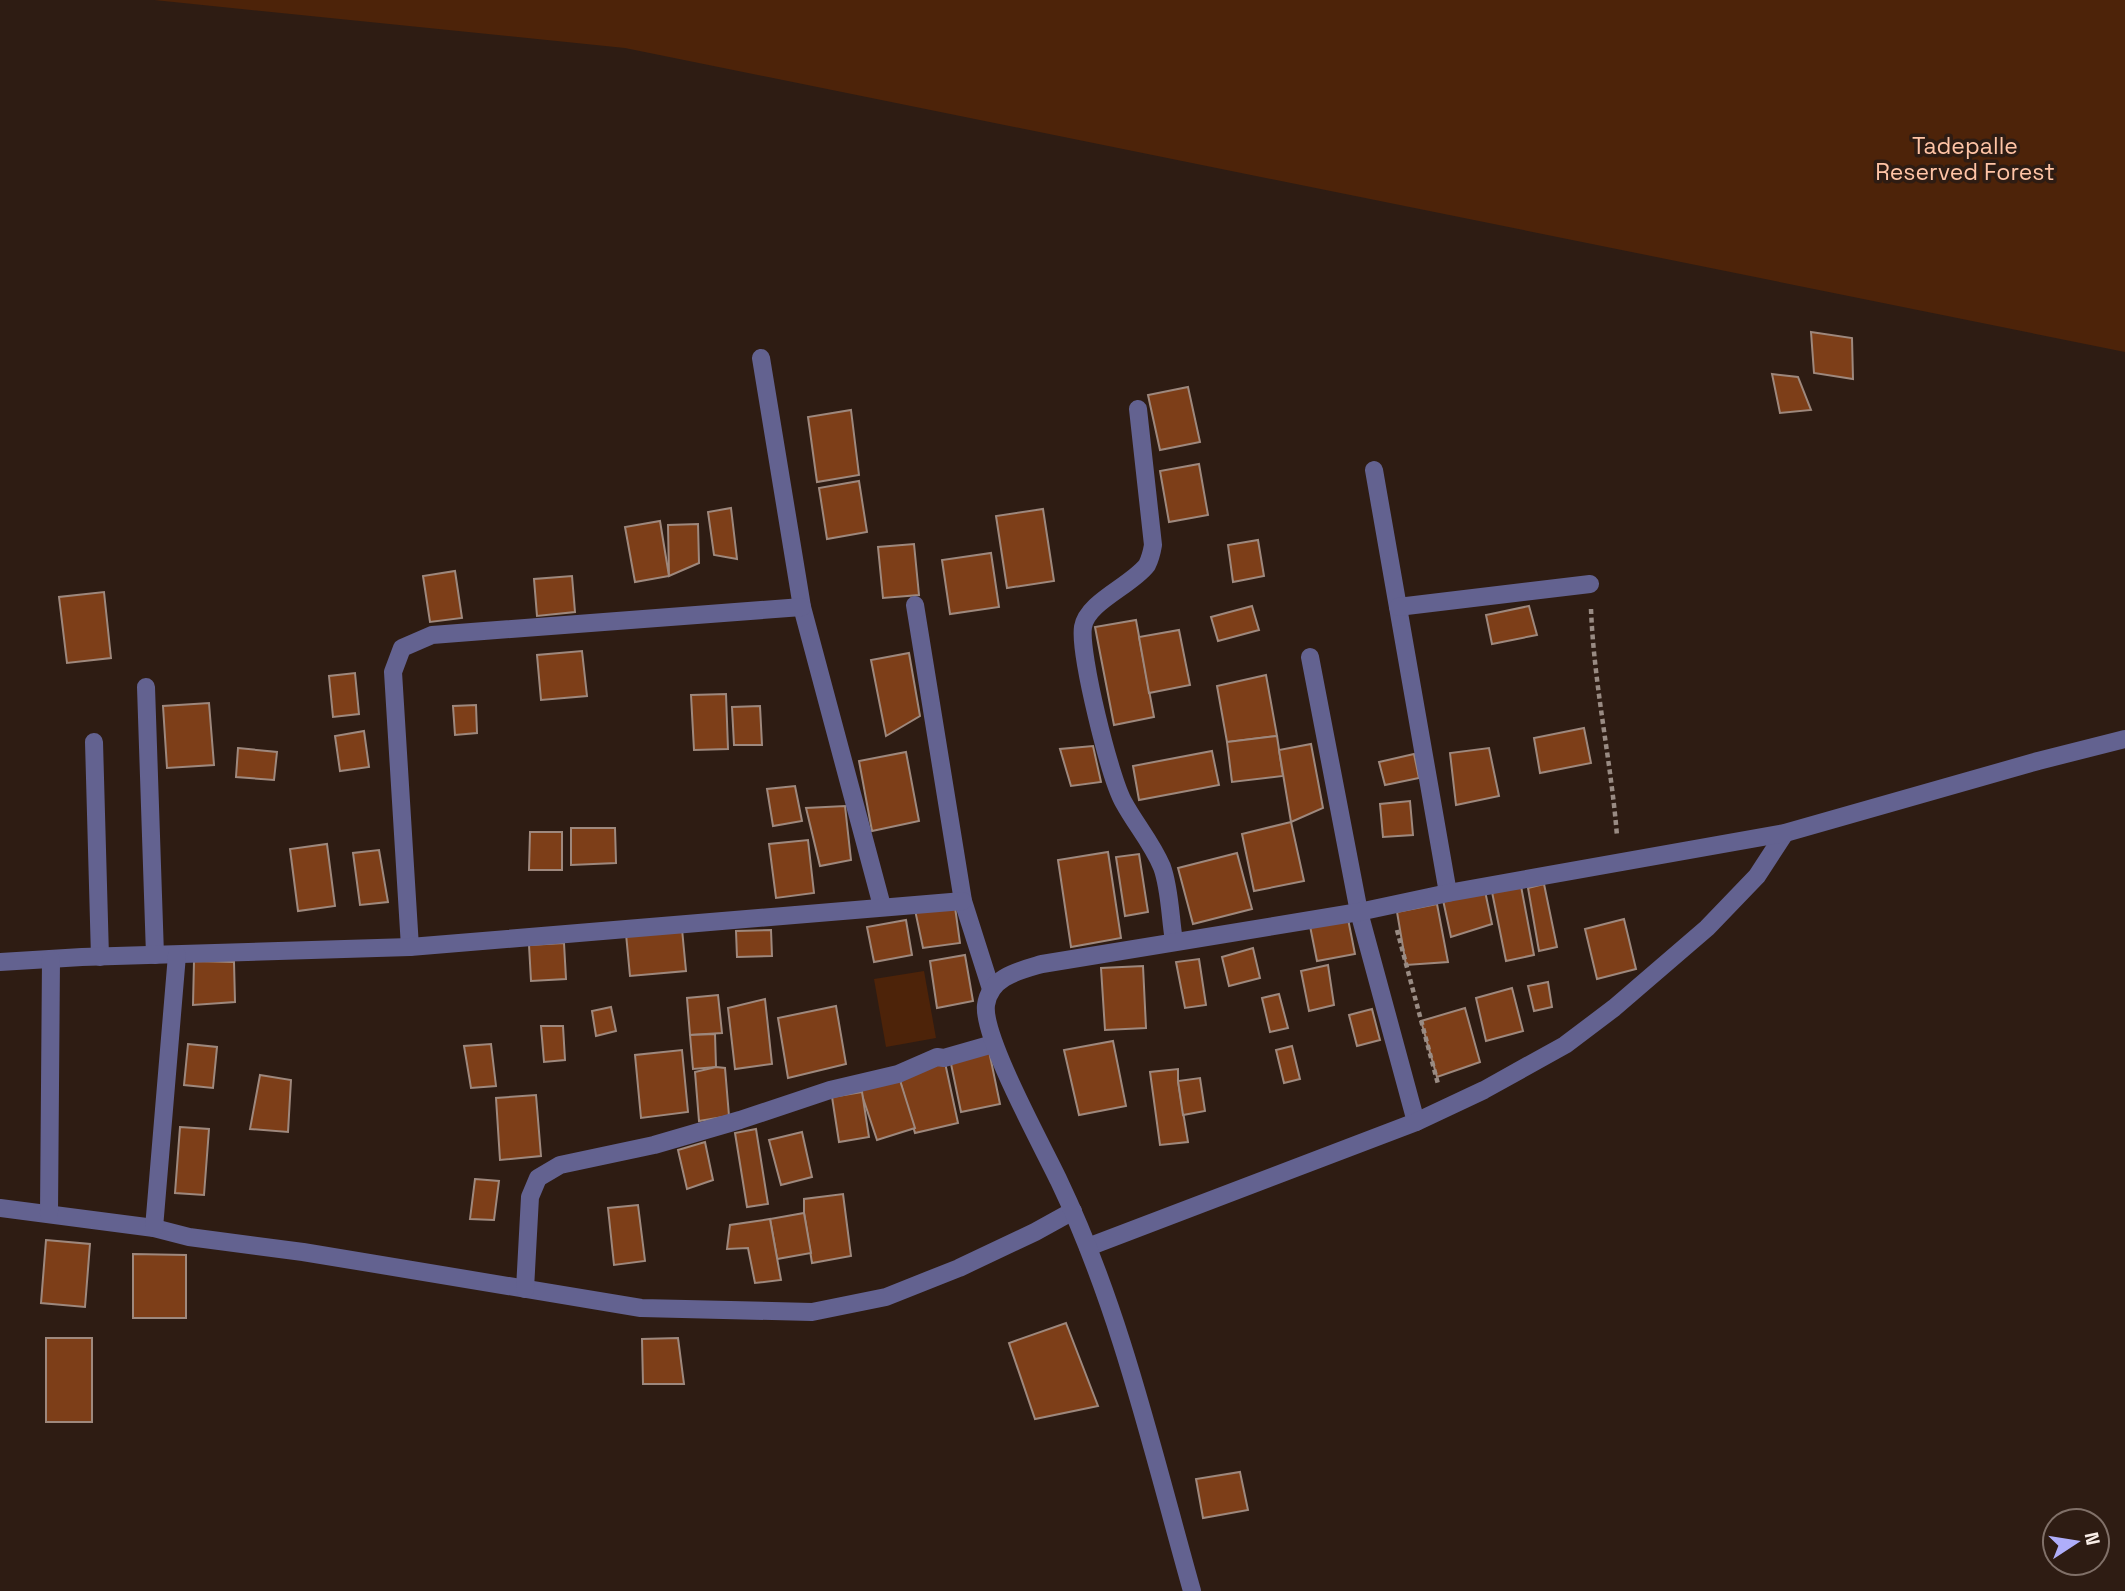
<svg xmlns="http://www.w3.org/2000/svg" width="2125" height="1591" font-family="'Space Grotesk',sans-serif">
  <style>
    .green { fill: #4d2309 }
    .building { fill: #7d3e18; stroke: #9e887d; stroke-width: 2 }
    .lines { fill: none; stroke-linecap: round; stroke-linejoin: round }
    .path { stroke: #998b83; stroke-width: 4.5; stroke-dasharray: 5 3.5; stroke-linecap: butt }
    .minor { stroke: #636290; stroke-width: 18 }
    .labels { text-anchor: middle; stroke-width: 7; stroke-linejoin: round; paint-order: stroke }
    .park-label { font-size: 23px; fill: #ffc4a6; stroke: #2e1c13 }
  </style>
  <rect width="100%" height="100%" fill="#2e1c13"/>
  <g class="green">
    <path d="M154,0h1971v352l-1500,-304z"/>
    <path d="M924,971l12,67 -50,9 -12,-68z"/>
  </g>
  <g class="building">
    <path d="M1811,332l41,6 1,41 -39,-6z"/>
    <path d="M1772,374l26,3 13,33 -31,3z"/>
    <path d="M1188,387l12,55 -40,8 -12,-55z"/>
    <path d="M851,410l8,65 -42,7 -9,-65z"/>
    <path d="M1199,464l9,51 -39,7 -9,-51z"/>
    <path d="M859,481l8,51 -40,7 -8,-51z"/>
    <path d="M731,508l6,51 -23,-4 -6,-43z"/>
    <path d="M1043,509l11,72 -47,7 -11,-72z"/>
    <path d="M660,521l9,55 -34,6 -10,-55z"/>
    <path d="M698,524l1,39 -30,13 -1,-51z"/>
    <path d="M1258,540l6,36 -31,6 -5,-37z"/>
    <path d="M914,544l5,51 -36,3 -5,-51z"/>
    <path d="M991,553l8,54 -49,7 -8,-54z"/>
    <path d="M455,571l7,47 -32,4 -7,-46z"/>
    <path d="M572,576l3,36 -38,4 -3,-37z"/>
    <path d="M104,592l7,66 -44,5 -8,-66z"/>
    <path d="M1252,606l7,24 -41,11 -7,-24z"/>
    <path d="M1529,606l8,29 -45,9 -6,-29z"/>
    <path d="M1136,620l18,97 -40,8 -19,-98z"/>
    <path d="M1179,630l11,55 -41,8 -10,-56z"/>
    <path d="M582,651l5,45 -46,4 -4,-45z"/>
    <path d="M909,653l11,63 -34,20 -15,-76z"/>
    <path d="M355,673l4,41 -26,3 -4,-41z"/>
    <path d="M1266,675l11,61 -50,6 -10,-56z"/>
    <path d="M726,694l2,55 -34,1 -3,-55z"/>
    <path d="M209,703l5,62 -47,3 -4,-62z"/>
    <path d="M476,705l1,28 -22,2 -2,-29z"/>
    <path d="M760,706l2,39h-28l-2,-38z"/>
    <path d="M1584,728l7,35 -51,10 -6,-35z"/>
    <path d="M364,731l5,36 -29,4 -5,-35z"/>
    <path d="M1277,736l6,40 -51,6 -5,-40z"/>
    <path d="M1311,744l12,64 -32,14 -12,-72z"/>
    <path d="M1093,746l8,36 -30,4 -11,-37z"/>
    <path d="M238,748l39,4 -3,28 -38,-3z"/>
    <path d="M1489,748l10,48 -43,9 -6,-52z"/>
    <path d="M1212,751l7,34 -80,15 -6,-34z"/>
    <path d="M906,752l13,69 -47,10 -13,-70z"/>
    <path d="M1414,754l5,24 -34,7 -6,-23z"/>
    <path d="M795,786l7,35 -29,5 -6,-37z"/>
    <path d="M1410,801l3,34 -30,2 -3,-33z"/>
    <path d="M845,806l6,54 -31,6 -14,-58z"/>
    <path d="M1291,822l13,59 -50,10 -12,-57z"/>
    <path d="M571,828h44l1,35 -45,2z"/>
    <path d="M530,832h32v38h-33z"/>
    <path d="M808,840l6,53 -38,5 -7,-54z"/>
    <path d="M327,844l8,62 -37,5 -8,-62z"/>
    <path d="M379,850l9,52 -28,3 -7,-52z"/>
    <path d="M1108,852l13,86 -50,9 -13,-87z"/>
    <path d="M1237,853l15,56 -59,15 -15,-56z"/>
    <path d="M1139,854l9,58 -23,4 -9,-59z"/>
    <path d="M1544,884l13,63 -18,4 -11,-63z"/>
    <path d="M1521,886l13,69 -28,6 -14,-69z"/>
    <path d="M1485,891l7,33 -41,13 -8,-37z"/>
    <path d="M1437,904l11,58 -42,3 -9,-53z"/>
    <path d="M955,907l5,36 -37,5 -8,-38z"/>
    <path d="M1348,919l7,35 -38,7 -7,-35z"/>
    <path d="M1624,919l12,50 -39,10 -12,-50z"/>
    <path d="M906,920l6,35 -38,7 -7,-35z"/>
    <path d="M682,929l4,42 -56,5 -4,-42z"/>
    <path d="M771,930l1,26 -35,1 -1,-26z"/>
    <path d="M564,943l2,36 -35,2 -2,-36z"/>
    <path d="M1253,948l7,30 -31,8 -7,-29z"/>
    <path d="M965,955l8,46 -36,7 -7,-47z"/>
    <path d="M1199,959l7,46 -21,3 -9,-46z"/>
    <path d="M194,961l40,1 1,40 -42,3z"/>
    <path d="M1328,965l6,40 -25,6 -8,-40z"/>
    <path d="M1143,966l3,62 -41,2 -4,-62z"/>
    <path d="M1548,982l4,25 -18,4 -6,-25z"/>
    <path d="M1512,988l11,43 -37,10 -10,-43z"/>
    <path d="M1279,994l9,34 -18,4 -8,-34z"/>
    <path d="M718,995l4,38 -32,2 -3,-37z"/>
    <path d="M765,999l7,65 -37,5 -7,-61z"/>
    <path d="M836,1006l10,58 -58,14 -10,-60z"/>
    <path d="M611,1007l5,24 -20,5 -4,-25z"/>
    <path d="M1465,1008l15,54 -43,15 -16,-56z"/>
    <path d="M1372,1009l8,31 -23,6 -8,-31z"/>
    <path d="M541,1026h22l2,34 -21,2z"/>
    <path d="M715,1034l1,33 -23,2 -3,-34z"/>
    <path d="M1113,1041l13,65 -47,9 -15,-65z"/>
    <path d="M188,1044l29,3 -4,41 -29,-3z"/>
    <path d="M491,1044l5,42 -25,2 -7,-42z"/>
    <path d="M1292,1046l8,33 -16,4 -8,-33z"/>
    <path d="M682,1050l6,62 -47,6 -6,-63z"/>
    <path d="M989,1051l11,53 -39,8 -11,-53z"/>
    <path d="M944,1058l14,65 -43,10 -17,-59z"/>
    <path d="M716,1067l9,1 4,48 -30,5 -4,-49z"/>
    <path d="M1178,1069v12l10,61 -28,3 -10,-73z"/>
    <path d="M898,1074l17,54 -38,12 -18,-54z"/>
    <path d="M260,1075l31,5 -3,52 -38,-3z"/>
    <path d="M1200,1078l5,33 -22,4 -5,-34z"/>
    <path d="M862,1092l7,45 -30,5 -7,-45z"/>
    <path d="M536,1095l5,61 -41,4 -4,-62z"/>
    <path d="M180,1127l29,2 -5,66 -29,-2z"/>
    <path d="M756,1129l12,75 -21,3 -12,-74z"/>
    <path d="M802,1132l10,45 -31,8 -12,-45z"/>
    <path d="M705,1142l8,38 -26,9 -9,-39z"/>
    <path d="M475,1179l24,2 -5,39 -24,-1z"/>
    <path d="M843,1194l8,62 -39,7 -8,-50v-14z"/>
    <path d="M638,1205l7,56 -31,4 -6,-57z"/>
    <path d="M804,1213l7,40 -34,6 -7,-40z"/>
    <path d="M770,1219l11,61 -26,3 -7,-35 -21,1 3,-24z"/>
    <path d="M46,1240l44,4 -5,63 -44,-4z"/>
    <path d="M133,1254l53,1v63h-53z"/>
    <path d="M1066,1323l32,83 -63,13 -26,-76z"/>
    <rect x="46" y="1338" width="46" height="84"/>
    <path d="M678,1338l6,46h-41l-1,-45z"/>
    <path d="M1240,1472l8,38 -45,8 -7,-39z"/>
  </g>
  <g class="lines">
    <g class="path">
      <path d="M1591,609c3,77 20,151 26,227"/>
      <path d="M1397,930l41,154"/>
    </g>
    <g class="minor">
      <path d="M761,358l41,249 80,299"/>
      <path d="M1138,409l15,136c-1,6 -3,14 -6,20 -16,21 -60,37 -64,62 -4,26 27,152 41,176 12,22 28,40 38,64 8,22 8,50 12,74"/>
      <path d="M1374,470l74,423"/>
      <path d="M915,605l48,296 28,88"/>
      <path d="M1398,607l192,-23"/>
      <path d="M1310,657l49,255 57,210"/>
      <path d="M146,687l9,268"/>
      <path d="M94,742l6,215"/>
      <path d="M410,947l-17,-275 9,-24 30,-13 370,-28"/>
      <path d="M0,962l82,-5 328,-10 553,-46"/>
      <path d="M0,1208l154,20 35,9 114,15 338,56 171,4 74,-15 73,-29 76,-36 38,-21"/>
      <path d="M49,1214l2,-255"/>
      <path d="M154,1228l23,-273"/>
      <path d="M1088,1247l328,-125 68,-32 81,-45 49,-37 93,-80 50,-52 28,-43"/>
      <path d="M525,1289l5,-92 8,-19 22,-13 94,-20 86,-25 90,-30 68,-16 39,-17 7,1 49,-14"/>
      <path d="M1192,1591c-39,-138 -71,-280 -133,-410 -16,-34 -77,-144 -73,-176 4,-28 32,-34 56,-41l317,-52 89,-19 337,-60 253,-72 87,-22"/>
    </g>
  </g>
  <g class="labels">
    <g class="park-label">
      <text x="1965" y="154">Tadepalle<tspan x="1965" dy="26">Reserved Forest</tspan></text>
    </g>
  </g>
  <g transform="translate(2076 1542) rotate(78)"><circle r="33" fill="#2e1c13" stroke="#807068" stroke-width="2"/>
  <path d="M0-5L12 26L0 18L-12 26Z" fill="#afaefa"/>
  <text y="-10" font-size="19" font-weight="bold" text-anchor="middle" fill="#faeee8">N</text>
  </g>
</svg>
